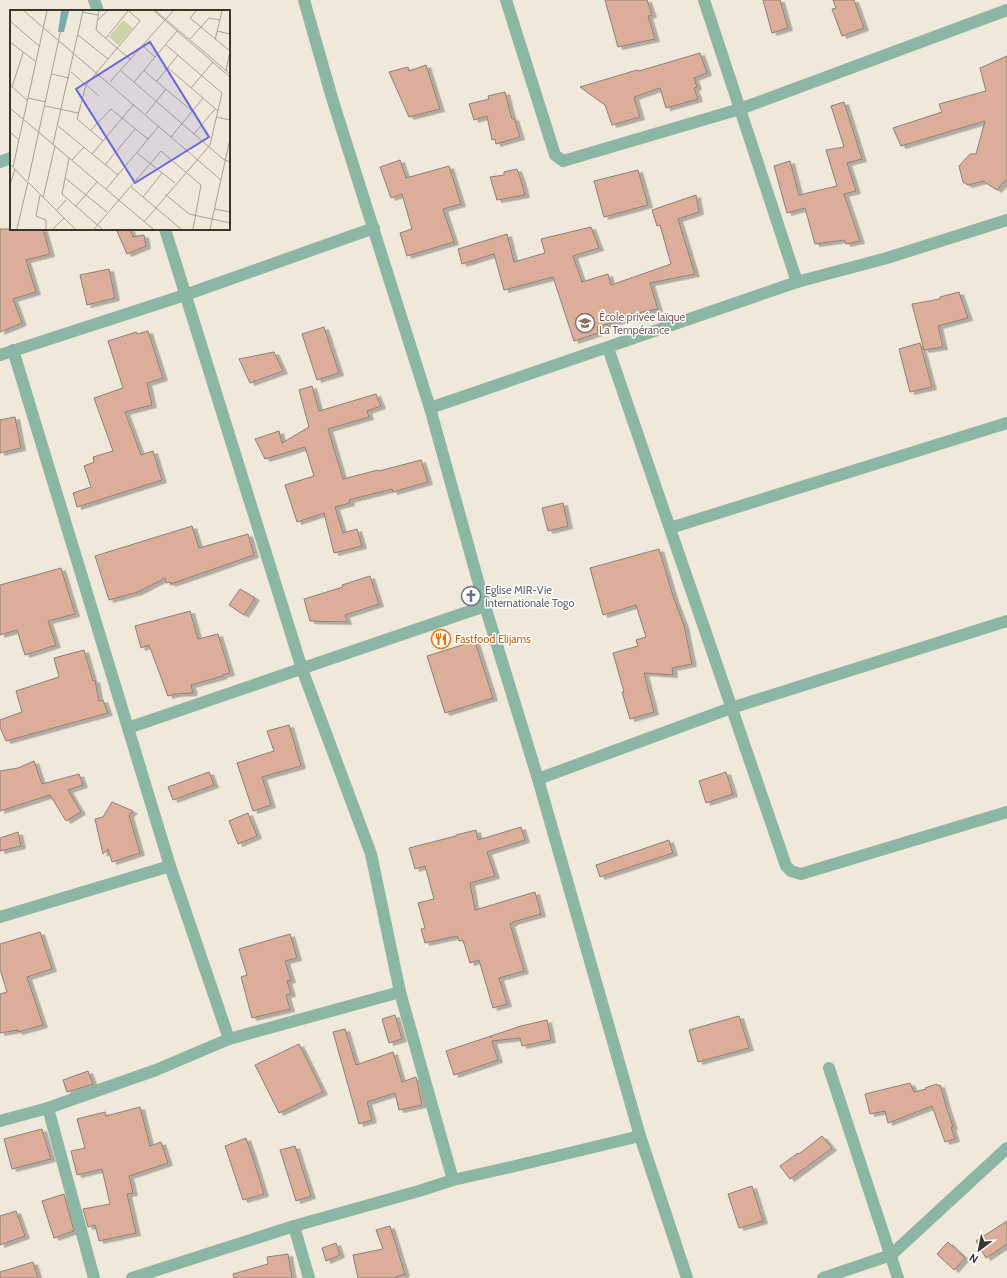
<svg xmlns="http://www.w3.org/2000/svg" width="1007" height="1278" font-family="Cabin,sans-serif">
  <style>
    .building { fill: #dcae99; stroke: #8d7e77; filter: url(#shadow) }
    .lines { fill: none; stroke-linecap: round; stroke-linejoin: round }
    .street { stroke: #8ab6a3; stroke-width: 12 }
    .labels { text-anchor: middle; stroke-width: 3; stroke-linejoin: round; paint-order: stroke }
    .education-label { font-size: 11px; fill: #785e54; stroke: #fff; text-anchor: start }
    .worship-label { font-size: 11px; fill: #5b616d; stroke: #fff; text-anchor: start }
    .food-label { font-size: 11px; fill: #c56008; stroke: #fff; text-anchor: start }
    .inset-road { fill: none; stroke: #a6a196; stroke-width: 1 }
    .view { fill: #6a66e0; fill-opacity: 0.15; stroke: #6a66e0; stroke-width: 2 }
    .inset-edge { fill: none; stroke: #38352f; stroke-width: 2 }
  </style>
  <defs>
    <filter id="shadow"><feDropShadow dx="4.5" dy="2.5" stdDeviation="0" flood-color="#0004"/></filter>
  </defs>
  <rect width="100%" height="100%" fill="#f0e9da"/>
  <g class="building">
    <path d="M605,0h42l5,15 -4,1 7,23 -37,8z"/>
    <path d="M763,0h17l8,28 -16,5z"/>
    <path d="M833,0h21l10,28 -22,8 -10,-27 4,-1z"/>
    <path d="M700,53l7,20 -13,5 3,9 -3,1 4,11 -32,9 -6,-20 -26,9 6,20 -28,8 -7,-20 -25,-18 57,-17 2,1z"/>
    <path d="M1007,56v122l-10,12 -14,-9 -15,4 -5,-3 -4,-16 11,-12h6l9,-33 -84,25 -8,-18 49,-16 -3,-8 47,-13 -6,-23z"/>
    <path d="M426,65l14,44 -31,8 -20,-45 19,-5 1,4z"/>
    <path d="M505,92l7,27 2,-1 6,19 -24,7 -1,-5 -3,1 -5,-24 -13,4 -5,-16 20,-5 -1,-3z"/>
    <path d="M844,102l18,57 -15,4 9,28 -12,3 16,47 -14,3 -2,-4 -29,4 -10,-36 -18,5 -13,-47 16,-5 9,34 38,-9 -11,-36 18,-3 -13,-41z"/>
    <path d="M400,160l6,18 43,-12 12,38 -18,5 11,33 -47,14 -7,-23 12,-4 -10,-35 -11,4 -11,-31z"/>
    <path d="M517,169l4,11 4,15 -28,5 -7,-23 14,-2v-3z"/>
    <path d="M638,170l10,35 -44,12 -10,-36z"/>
    <path d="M696,195l3,17 -21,7 17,55 -45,9 8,26 -37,7 1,4 -25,7 1,6 -24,8 -21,-64 -49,13 -10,-36 -32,10 -4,-15 49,-15 7,28 31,-9 -4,-14 50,-12 8,21 -26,8 9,26 26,-8 3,11 60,-21 -11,-39 -3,1 -5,-16z"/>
    <path d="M0,229h43l7,25 -24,6 10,32 -23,7 9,24 -22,9z"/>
    <path d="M116,229h14l3,8 11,-2 2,11 -19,8z"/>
    <path d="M109,269l6,29 -28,7 -7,-30z"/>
    <path d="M959,292l9,26 -30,8 5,21 -19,3 -12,-46 28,-5v-2z"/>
    <path d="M324,327l15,46 -22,7 -15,-46z"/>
    <path d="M148,331l15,47 -16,5 5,22 -27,7 16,43 12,-4 9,29 -85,27 -4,-14 18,-6 -7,-21 10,-4 -1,-5 20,-6 -19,-53 29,-10 -15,-47 28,-9 1,2z"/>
    <path d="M920,343l12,44 -22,5 -11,-43z"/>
    <path d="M274,352l9,19 -33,12 -11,-24z"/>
    <path d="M312,386l7,25 57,-17 5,12 -14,5 2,6 -41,12 15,50 35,-9 1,1 42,-11 7,22 -35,10 -1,-3 -43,11 1,3 -15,4 8,26 14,-4 5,17 -28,7 -10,-40 -27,9 -12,-37 29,-9 -9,-29 -40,12 -10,-20 24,-8 3,12 27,-16 -10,-37z"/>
    <path d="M15,417l6,31 -21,5v-33z"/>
    <path d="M563,503l5,23 -20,5 -6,-23z"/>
    <path d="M192,526l7,22 49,-14 6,21 -83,29 -1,-2 -4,1 -1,-5 -27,14 -29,8 -14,-44z"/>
    <path d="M659,549l15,50 10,26 8,39 -20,4 1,7 -29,-2 10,39 -24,7 -8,-27h2l-11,-39 25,-7 -2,-6 10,-3 -10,-32 -33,10 -13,-47z"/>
    <path d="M61,568l14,46 -27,7 8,24 -31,10 -8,-25 -17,5v-50z"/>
    <path d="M370,576l9,28 -34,11 2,7 -37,-1 -6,-22 39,-12 -1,-2z"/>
    <path d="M240,589l15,9 -11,17 -15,-10z"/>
    <path d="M190,611l8,28 20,-5 12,39 -8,2 1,1 -32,9 2,8 -18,1 -7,2 -19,-51 -8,3 -6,-22z"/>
    <path d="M475,641l18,57 -48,15 -18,-57z"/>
    <path d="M84,650l9,31 2,-1 4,21 4,-1 5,13 -102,28 -6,-14v-7l22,-8 -6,-21 43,-14 -5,-19z"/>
    <path d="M289,725l12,41 -39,11 9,28 -18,6 -16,-48 37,-12 -7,-20z"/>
    <path d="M34,761l8,23 37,-10 4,11 -15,5 13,22 -15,9 -16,-26 -50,16v-40l18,-3z"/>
    <path d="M209,772l5,13 -41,15 -5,-13z"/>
    <path d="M726,772l7,22 -27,9 -7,-22z"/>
    <path d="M112,802l21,9 -4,4 11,38 -28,9 -4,-13 -5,5 -8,-35 8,-2z"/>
    <path d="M248,813l9,23 -19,8 -9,-23z"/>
    <path d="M521,827l4,13 -38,12 8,24 -25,7 5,27 60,-18 6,22 -28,8v1l-3,1 14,47 -25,7 8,26 -14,4 -14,-48 -9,3 -7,-23 -4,1 -2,-5 -32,7 -4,-14 4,-1 -7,-25 16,-4 -9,-33 -10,3 -6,-21 47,-12v-1l20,-5 2,10z"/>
    <path d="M18,832l3,14 -21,5v-13z"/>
    <path d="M669,840l4,13 -73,24 -4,-12z"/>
    <path d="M40,932l12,37 -25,8 16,48 -25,7v-2l-18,3v-39l7,-2 -7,-23v-25z"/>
    <path d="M290,934l7,24 -12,3 6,19 -4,1 4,13 -5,1 4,14 -38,9 -11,-41 6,-2 -8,-26z"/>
    <path d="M395,1015l7,24 -13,4 -7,-24z"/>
    <path d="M739,1016l10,32 -51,14 -9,-32z"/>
    <path d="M547,1020l4,20 -29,6 -2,-8 -28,3 6,19 -44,15 -8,-24 45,-15v2v-2l30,-10z"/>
    <path d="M345,1029l11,36 37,-13 9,30 14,-5 6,28 -23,5 -4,-17 -28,9 5,18 -13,4 -26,-92z"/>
    <path d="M299,1044l24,48 -44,21 -24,-48z"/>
    <path d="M88,1071l5,13 -26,8 -4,-12z"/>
    <path d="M910,1083l4,9 12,-3 -1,-1 12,-4 1,2 2,-1 7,24 6,18h-2l4,12 -10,3 -13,-36 -44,17 -3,-12 -15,3 -5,-20z"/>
    <path d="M140,1107l10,39 11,-4 7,21 -39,13 4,17 -6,1 9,39 -37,8 -4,-16 -7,2 -5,-18 27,-5 -8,-35 -25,6 -6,-24 14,-3 -8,-29 28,-7 1,4z"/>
    <path d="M42,1129l9,30 -39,10 -8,-30z"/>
    <path d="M822,1136l10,12 -42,31 -10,-13 18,-13 1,1z"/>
    <path d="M246,1138l6,17 12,39 -21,6 -18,-54z"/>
    <path d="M295,1146l16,50 -15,5 -16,-51z"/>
    <path d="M752,1186l11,35 -24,7 -11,-34z"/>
    <path d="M64,1194l10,37 -20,7 -12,-37z"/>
    <path d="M16,1211l9,25 -25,9v-29z"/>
    <path d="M1007,1221v23l-21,14 -10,-17z"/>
    <path d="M390,1226l15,48 -12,4h-35l-5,-23 30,-6 -7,-19z"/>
    <path d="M948,1242l17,16 -11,12 -17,-16z"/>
    <path d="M336,1243l4,12 -14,6 -4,-13z"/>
    <path d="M288,1254l4,24h-58l-1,-4 35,-10 -1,-7z"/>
    <path d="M33,1262l5,16h-38v-6z"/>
  </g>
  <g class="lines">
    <g class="street">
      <path d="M94,0l4,11"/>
      <path d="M304,0l28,98 98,310 55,198 53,173 102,357 47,142"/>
      <path d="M506,0l49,155 8,6 177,-52 267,-99"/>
      <path d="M704,0l93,282"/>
      <path d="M0,162l11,-4"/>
      <path d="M165,229l137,440 69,185 29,138 53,188"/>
      <path d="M608,348l178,518 5,5 10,3 206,-62"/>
      <path d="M13,350l157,516 59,173"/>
      <path d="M0,355l185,-60 189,-67"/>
      <path d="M430,408l367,-126 90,-24 120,-38"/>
      <path d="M670,528l337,-105"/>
      <path d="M128,728l357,-122"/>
      <path d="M538,779l193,-71 276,-87"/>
      <path d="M0,917l170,-51"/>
      <path d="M829,1068l69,210"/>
      <path d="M48,1108l46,170"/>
      <path d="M0,1121l48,-13 108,-38 73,-31 171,-47"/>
      <path d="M294,1226l15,52"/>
      <path d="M132,1278l162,-52 125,-35 34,-11 58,-13 129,-31"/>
      <path d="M823,1278l68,-23 116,-107"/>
    </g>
  </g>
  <defs>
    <g id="school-ring" transform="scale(1)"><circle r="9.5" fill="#fff" stroke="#8d6e63" stroke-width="1.5"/><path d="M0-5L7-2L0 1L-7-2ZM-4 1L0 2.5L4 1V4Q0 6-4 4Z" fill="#8d6e63"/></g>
    <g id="church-ring" transform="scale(1)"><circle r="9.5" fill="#fff" stroke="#6b7280" stroke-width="1.5"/><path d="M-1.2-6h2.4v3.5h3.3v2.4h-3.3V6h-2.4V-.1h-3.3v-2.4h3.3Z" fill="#6b7280"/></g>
    <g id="restaurant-ring" transform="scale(1)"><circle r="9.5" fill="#fff" stroke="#e8710a" stroke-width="1.5"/><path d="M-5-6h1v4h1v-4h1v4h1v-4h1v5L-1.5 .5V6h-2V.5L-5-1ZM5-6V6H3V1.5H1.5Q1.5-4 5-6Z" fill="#e8710a"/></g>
  </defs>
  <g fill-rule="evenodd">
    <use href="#school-ring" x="585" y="323"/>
    <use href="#church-ring" x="471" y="596"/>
    <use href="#restaurant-ring" x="441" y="639"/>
  </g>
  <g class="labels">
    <g class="education-label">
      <text x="599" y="321">École privée laïque<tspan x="599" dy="13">La Tempérance</tspan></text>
    </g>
    <g class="worship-label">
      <text x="485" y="594">Eglise MIR-Vie<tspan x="485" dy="13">Internationale Togo</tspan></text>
    </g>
    <g class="food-label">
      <text x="455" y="643">Fastfood Elijams</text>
    </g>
  </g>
  <g transform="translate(10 10)">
    <rect width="220" height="220" fill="#f0e9da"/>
    <path d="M113,10l10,8 -15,17 -9,-8z" fill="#cdd3a9"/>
    <path d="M51,1h8l-5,21h-6z" fill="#72adad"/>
    <path class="inset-road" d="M14,1l197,169M89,1l-3,19 35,30M144,1l76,66M146,1l74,63M186,1l-6,7 40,33M72,2l16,3M88,10l9,-9M0,11l29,25M207,21l13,3M68,25l30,24M96,28l22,-27M180,29l19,-21 11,2M205,30l7,-29M0,32l25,19M133,36l12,11M158,58l50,43M111,61l102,88 7,3M134,61l48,40M216,61l4,-20M61,62l28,24M42,64l17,4M147,71l21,-26M100,72l63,-71M124,72l43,-51M0,75l17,15M2,77l11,-34M181,78l22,-26M18,88l18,4M35,96l33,7M0,98l143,121M136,104l20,-25M206,107l14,3M48,116l60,49M80,121l21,-22 37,30M0,122l9,8M184,124l21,-25M161,127l32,-39M93,131l-26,-22 9,-34 54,-64 -11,-10M43,134l30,-133M127,143l38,30M82,144l42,-50M59,148l-7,36 40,35M62,150l12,-13M0,154l17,18M95,155l30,-36M3,157l34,-156M55,168l42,34M18,171l37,-170M18,172l47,47M0,175l5,-16M121,177l50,42M96,179l53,-63M155,184l24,20 41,9M30,185l-4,21 10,4v9M133,187l19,-24M33,188l12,-52M65,197l22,-25M204,199l16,3M46,201l10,-11M134,212l66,-77 12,-52 -56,-48M7,219l11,-47M43,219l11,-11M84,219l67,-78 40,34 -8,44M200,219l20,-90"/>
    <path class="view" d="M140,32l59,95 -74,46 -59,-94z"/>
    <rect width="220" height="220" class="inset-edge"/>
  </g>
  <g transform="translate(979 1250) rotate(212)" stroke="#ffffff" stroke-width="3" paint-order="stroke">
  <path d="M0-3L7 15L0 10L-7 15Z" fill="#38352f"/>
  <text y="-6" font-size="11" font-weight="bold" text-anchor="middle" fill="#38352f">N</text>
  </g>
</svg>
